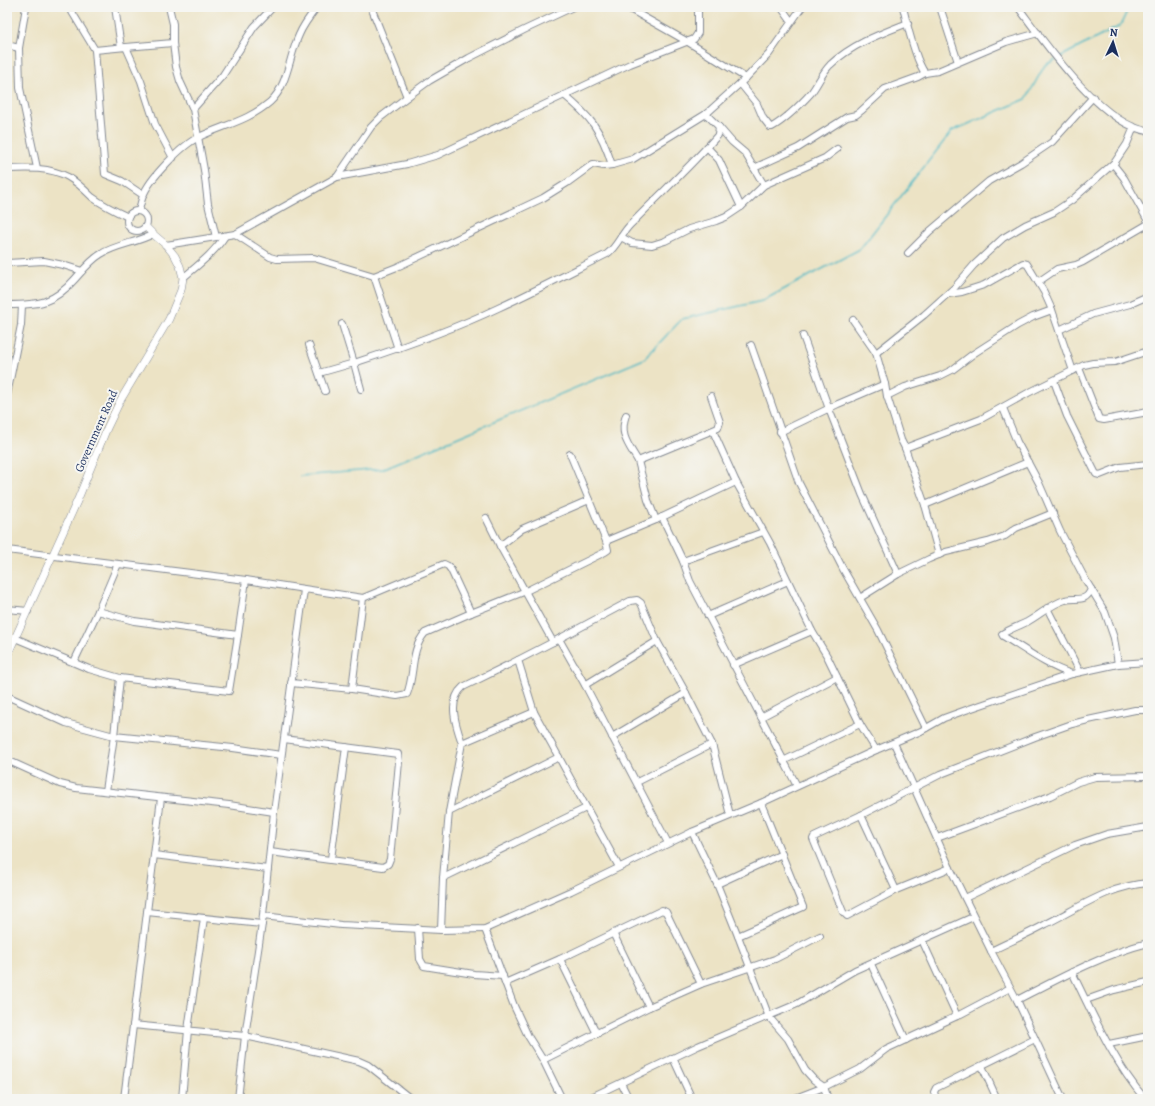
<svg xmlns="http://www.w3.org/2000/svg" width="1155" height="1106" font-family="Alegreya,serif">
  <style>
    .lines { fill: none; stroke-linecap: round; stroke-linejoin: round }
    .stream { stroke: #4ab8c4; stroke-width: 1.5 }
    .minor-casing { stroke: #848992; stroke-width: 8 }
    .tertiary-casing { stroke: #848992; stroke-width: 8 }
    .minor { stroke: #fff; stroke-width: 6 }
    .tertiary { stroke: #fff; stroke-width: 7 }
    .labels { text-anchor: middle; stroke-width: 4; stroke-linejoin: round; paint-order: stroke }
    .street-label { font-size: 12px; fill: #1b2f5e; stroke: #f6f6f2 }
  </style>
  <rect width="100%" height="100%" fill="#f6f6f2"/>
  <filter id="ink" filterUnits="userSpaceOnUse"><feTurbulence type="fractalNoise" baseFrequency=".025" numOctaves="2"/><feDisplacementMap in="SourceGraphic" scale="8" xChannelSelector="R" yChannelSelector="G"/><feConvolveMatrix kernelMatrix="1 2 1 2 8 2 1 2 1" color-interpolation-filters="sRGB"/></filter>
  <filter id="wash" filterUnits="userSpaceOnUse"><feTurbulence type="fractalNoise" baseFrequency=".012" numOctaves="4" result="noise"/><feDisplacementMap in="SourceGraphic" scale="16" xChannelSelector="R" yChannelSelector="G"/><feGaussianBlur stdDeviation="0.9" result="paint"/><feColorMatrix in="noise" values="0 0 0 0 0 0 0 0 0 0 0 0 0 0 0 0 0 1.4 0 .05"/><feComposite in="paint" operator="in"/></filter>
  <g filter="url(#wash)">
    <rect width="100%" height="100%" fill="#ece3c5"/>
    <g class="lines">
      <g class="stream">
        <path d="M1058,58l62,-32 9,-19"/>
        <path d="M300,476l82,-7 262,-110 38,-40 80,-18 98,-52 92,-118 74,-32 19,-34 10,-5"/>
      </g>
    </g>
  </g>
  <g filter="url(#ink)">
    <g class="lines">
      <g class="minor-casing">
        <g id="minor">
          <path d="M26,7l-7,41 1,40 17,80"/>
          <path d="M69,7l26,43 10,124 17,7 21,14"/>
          <path d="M115,7l6,40"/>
          <path d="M169,7l4,17v19l3,24 4,14 13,28 11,61 4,34 8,33"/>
          <path d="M371,7l36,90"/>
          <path d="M626,7l62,35 58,36"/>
          <path d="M781,7l10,14"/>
          <path d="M903,7c4,17 12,53 22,66"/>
          <path d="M940,7l18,55"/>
          <path d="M1018,7c27,36 83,118 130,124"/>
          <path d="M7,45l12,3"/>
          <path d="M126,47l47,-4"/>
          <path d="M95,50l31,-3 15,34 14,43 18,34"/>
          <path d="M740,83l17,21 6,14 7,9h2c14,-8 28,-22 39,-34 7,-9 11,-20 19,-28 22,-21 50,-31 78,-42"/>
          <path d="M193,109l30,-34 31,-48 19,-20"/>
          <path d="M719,127l13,15 13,11 19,32"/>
          <path d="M707,147l12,13 22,47"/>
          <path d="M1113,164l11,14 24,43"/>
          <path d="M612,165l21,-6 73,-45 40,-36 23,-24 33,-47"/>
          <path d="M754,168l44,-20 49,-31 9,-2 5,-4 24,-22 33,-12 7,-4 13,-2 68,-29 32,-9"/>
          <path d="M7,169c20,-1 43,-2 61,8 9,5 17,13 24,20 11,8 23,14 36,20"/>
          <path d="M337,177l70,-13 31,-9 192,-91 64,-25 4,-6v-26"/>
          <circle cx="137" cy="221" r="10"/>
          <path d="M139,211c1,-5 2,-10 4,-15 6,-17 39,-51 56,-59 25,-12 49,-16 71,-35 18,-16 19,-46 29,-67 4,-10 11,-19 18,-28"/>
          <path d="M235,234l35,23 7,2 37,-1 60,18 23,-9 146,-69 24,-15 26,-19 11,2 8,-1c-11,-35 -21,-48 -48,-70"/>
          <path d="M621,237l11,6 20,2 13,-4 24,-12 27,-8 10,-4 15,-10 23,-22 61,-27 12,-9"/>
          <path d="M166,245l69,-11 102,-57 34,-50 10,-10 26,-20 22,-16 40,-23 55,-28 49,-23"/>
          <path d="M908,253l22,-22 59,-50 32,-18 31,-21 41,-45"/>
          <path d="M7,263l37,-2 19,4 19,6"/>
          <path d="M374,276l24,73"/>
          <path d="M183,278c15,-13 31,-25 42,-42"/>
          <path d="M1038,282l19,-13 19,-4 7,-3 65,-38"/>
          <path d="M948,294l14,-2 22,-7 39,-22 4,1 17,28 8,18 21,61"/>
          <path d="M7,305c32,0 46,-1 68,-26 8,-9 16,-19 26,-25 16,-10 36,-11 52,-20"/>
          <path d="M853,320l23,33 9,31 2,12 14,44 4,8 20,57 14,50"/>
          <path d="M342,324l12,39c49,-16 98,-33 144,-55 37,-17 73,-36 109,-54 10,-7 14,-20 23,-29 29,-30 60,-58 88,-90l1,-8 -13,-13"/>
          <path d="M1059,330l34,-16 37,-10 18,-8"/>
          <path d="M803,336l26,73 33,85 36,80"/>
          <path d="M309,345l16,46"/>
          <path d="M751,345l48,138 44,86 35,61 48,98"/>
          <path d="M876,353l48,-38 30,-27 20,-23 29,-27 22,-13 29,-13 18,-12 43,-38 12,-18 7,-17"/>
          <path d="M1079,368l20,51 5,1 44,-8"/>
          <path d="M319,373l35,-10 7,26"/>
          <path d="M1054,381l13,35 29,58 4,1 20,-8 28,-3"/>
          <path d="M7,395l14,-70 1,-20"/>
          <path d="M887,396l18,-9 35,-11 12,-6 21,-16 45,-29 15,-8 19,-7"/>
          <path d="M1003,408l14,34 22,41 21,48 25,48 20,33 9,26 4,26"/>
          <path d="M626,415c-7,20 2,29 12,46"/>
          <path d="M713,431l23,51 34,61 42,88 15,25 33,68 16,26"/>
          <path d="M780,432l58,-28 47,-20"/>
          <path d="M905,448l76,-29 47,-26 56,-28 9,-2 22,-1 33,-11"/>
          <path d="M925,505l103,-43"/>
          <path d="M662,517l21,44 7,20 107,205"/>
          <path d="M486,518l14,28 53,96 77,-41 7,-1 4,3 16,38 29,52 26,51 18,71"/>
          <path d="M656,520l-8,-20 -10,-39 80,-33 2,-6 -9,-26"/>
          <path d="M606,541l50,-21 80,-38"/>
          <path d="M500,546l22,-17 67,-29"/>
          <path d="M7,550l239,30 117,18 81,-34 4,2 3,4 20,43"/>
          <path d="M683,561l80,-29"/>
          <path d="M860,598l38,-24 31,-15 17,-7 42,-10 17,-6 11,-8 37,-15"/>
          <path d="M1047,608l33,64"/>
          <path d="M7,609l21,2"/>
          <path d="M98,611l36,10 104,14 8,-55"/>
          <path d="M708,616l80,-35"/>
          <path d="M15,638l74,31 31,9 109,13 9,-56"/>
          <path d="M559,639l26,46 83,158"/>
          <path d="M553,642l-35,18 16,52 85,155"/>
          <path d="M74,662l24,-51 20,-47"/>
          <path d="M733,665l79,-34"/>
          <path d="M1072,674c-25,-8 -46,-24 -69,-38l-1,-2c8,-5 17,-8 25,-12 13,-7 24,-18 38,-22 12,-3 21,3 26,-11"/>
          <path d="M291,683l61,6 45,7 10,-2c8,-19 3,-44 18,-61l46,-20 55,-22 79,-39 3,-2 -2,-9 -36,-87"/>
          <path d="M585,685l72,-44"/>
          <path d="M352,689l11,-91"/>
          <path d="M7,696l59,27 48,13 119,12 48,7"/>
          <path d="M761,717l76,-40"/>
          <path d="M612,737l74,-44"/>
          <path d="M462,743c-6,-17 -15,-42 1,-56l55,-27"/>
          <path d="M894,743l56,125 41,83 26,49 46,99"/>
          <path d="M7,760l53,24 16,4 153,17 45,7"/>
          <path d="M783,761l77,-37"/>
          <path d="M637,782l75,-38"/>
          <path d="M106,791l8,-55 6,-58"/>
          <path d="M449,812l110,-55"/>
          <path d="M861,815l35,75"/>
          <path d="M692,832l25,52 21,52 31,81 19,22 17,31 9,10 10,7 4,12"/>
          <path d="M937,838l113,-42 28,-14 17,-5 53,-1"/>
          <path d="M270,852l113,15 5,-3 2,-5 9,-97 -1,-8 -114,-15"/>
          <path d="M154,855l114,14"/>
          <path d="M331,859l15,-112"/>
          <path d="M950,868l-54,22 -49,26 -4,-4 -30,-73 1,-2 47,-22 80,-41 94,-37 37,-13 16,-4 47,-10h13"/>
          <path d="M443,878l143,-70"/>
          <path d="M717,884l65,-30"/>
          <path d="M965,898l110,-53 32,-11 41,-7"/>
          <path d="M147,912l115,12"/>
          <path d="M263,916l78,9 100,5 44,-1 86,-38 121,-59 69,-29 115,-53 45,-19 23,-13 22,-8 106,-36 46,-10 30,-2"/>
          <path d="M418,928l2,31 4,7 50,8 29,2"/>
          <path d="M485,929l29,77 14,30 15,24 19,39"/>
          <path d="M441,930l2,-52 6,-66 13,-69 72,-31"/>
          <path d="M613,933l36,74"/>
          <path d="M738,936l65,-29 -42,-104"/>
          <path d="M922,940l35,76"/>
          <path d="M991,951c18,-9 37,-17 55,-27 34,-17 63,-38 102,-41"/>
          <path d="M560,959l37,75"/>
          <path d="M871,964l35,76"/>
          <path d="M1072,972c21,43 42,91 73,127"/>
          <path d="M505,983l55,-24 102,-49 4,2 35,72"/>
          <path d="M1017,1000c41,-21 87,-46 131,-57"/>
          <path d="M1086,1000l28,-10 34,-8"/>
          <path d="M133,1025l112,11 114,25 9,4 43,34"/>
          <path d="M1109,1044l39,-8"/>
          <path d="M673,1058l19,41"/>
          <path d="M543,1060l106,-53 52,-23 74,-25 45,-23"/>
          <path d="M982,1066l15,33"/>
          <path d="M621,1083l8,16"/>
          <path d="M124,1099l37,-301"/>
          <path d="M182,1099l6,-69 16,-112"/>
          <path d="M238,1099l7,-63 17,-112 12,-112 30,-222"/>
          <path d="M587,1099l111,-53 99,-42 58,-34 118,-53"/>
          <path d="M793,1099l31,-12 36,-18 26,-20 71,-33 53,-28"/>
          <path d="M936,1099l-2,-7 2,-4 99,-49"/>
        </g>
      </g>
      <g class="tertiary-casing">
        <path id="tertiary" d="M7,656l71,-157 29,-71 13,-27 49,-82 12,-29 2,-12 -3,-12 -5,-10 -9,-11 -13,-11 -7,-7"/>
      </g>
      <use href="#minor" class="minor"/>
      <use href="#tertiary" class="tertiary"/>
    </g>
  </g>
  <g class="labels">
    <g class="street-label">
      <text transform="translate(96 431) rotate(-66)" y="4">Government Road</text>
    </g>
  </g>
  <rect width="1155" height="1106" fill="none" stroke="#f6f6f2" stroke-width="24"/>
  <g transform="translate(1113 42) rotate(4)" stroke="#f6f6f2" stroke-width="3" paint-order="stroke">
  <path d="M0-3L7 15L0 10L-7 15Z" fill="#1b2f5e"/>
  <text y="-6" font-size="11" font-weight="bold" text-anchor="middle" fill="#1b2f5e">N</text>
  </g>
</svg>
